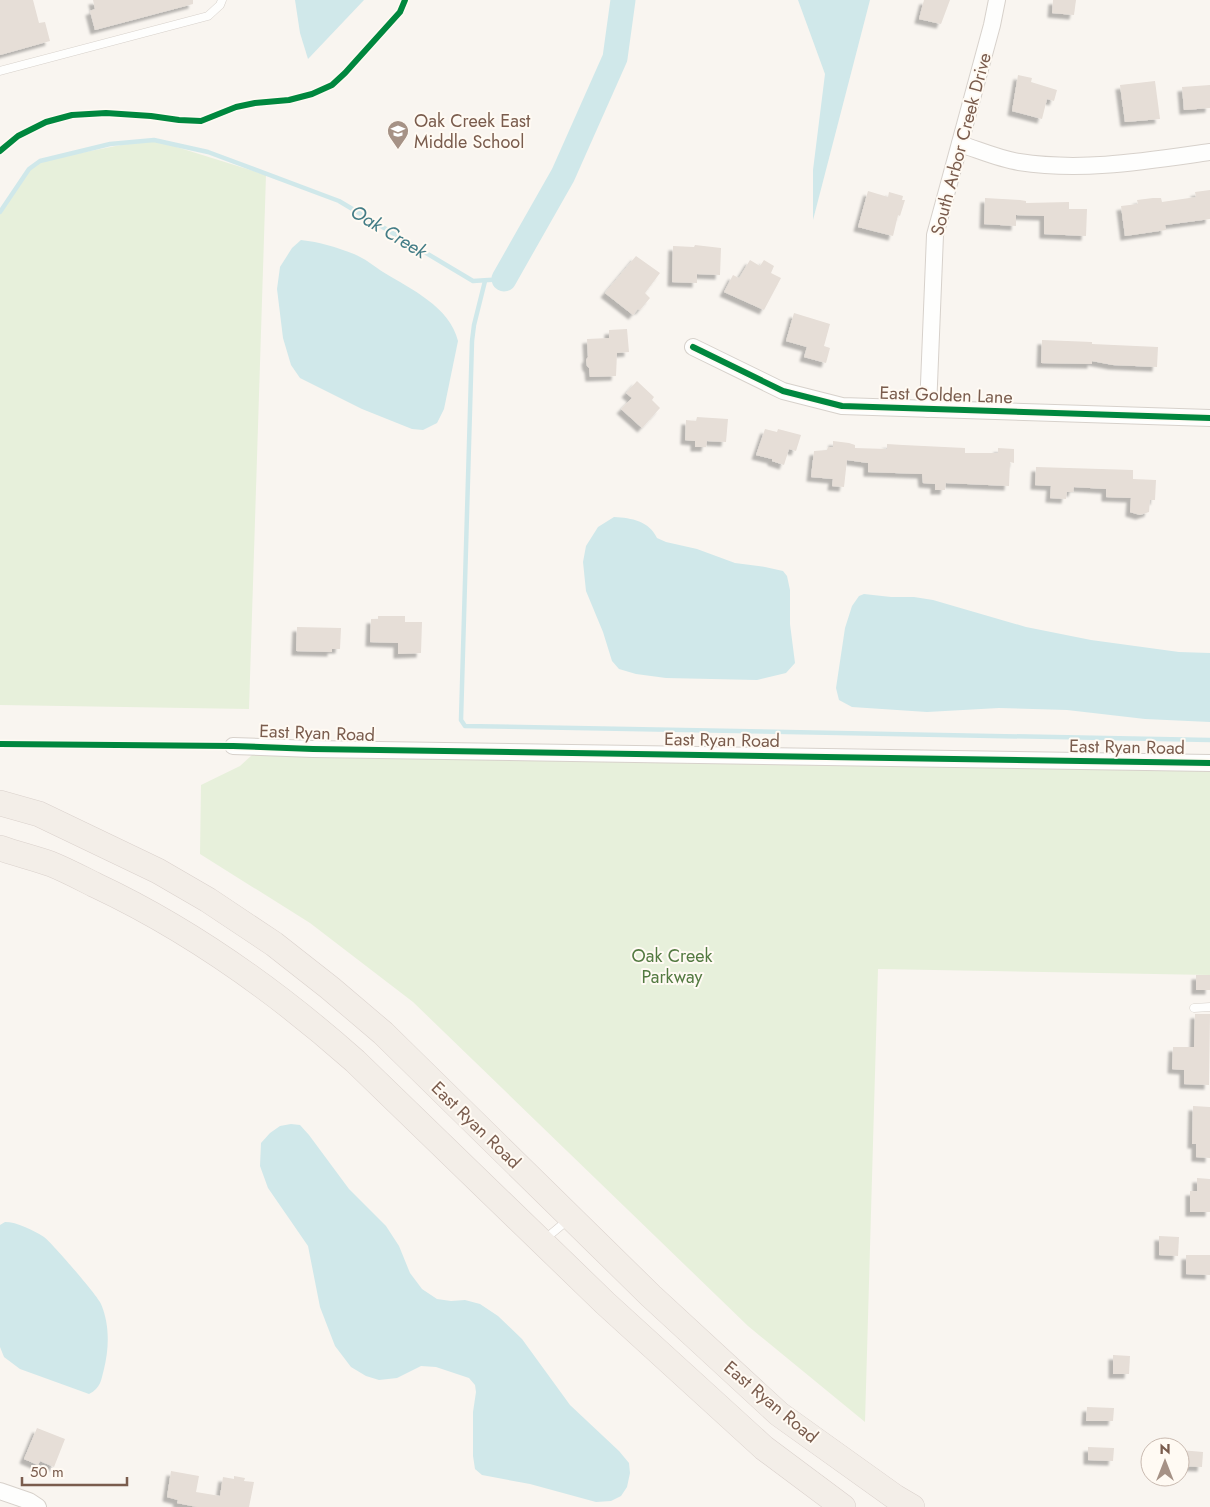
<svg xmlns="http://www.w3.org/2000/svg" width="1210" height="1507" font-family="Jost,sans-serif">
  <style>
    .green { fill: #e7f0db }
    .water { fill: #d0e8ea }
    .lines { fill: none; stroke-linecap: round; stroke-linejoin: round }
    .stream { stroke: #d0e8ea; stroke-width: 4.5 }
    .river { stroke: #d0e8ea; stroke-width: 25 }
    .building { fill: #e6ded7; filter: url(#shadow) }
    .service-casing { stroke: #d7d1cb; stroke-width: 9 }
    .minor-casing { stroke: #d7d1cb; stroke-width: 18 }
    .primary-casing { stroke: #dad1cc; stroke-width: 26 }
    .service { stroke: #fefefd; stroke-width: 8 }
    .minor { stroke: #fefefd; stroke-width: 16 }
    .primary { stroke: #f3eee8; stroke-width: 25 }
    .cycleway-casing { stroke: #fffaf3; stroke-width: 9 }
    .cycleway { stroke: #00873e; stroke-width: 6 }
    .labels { text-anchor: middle; stroke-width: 4; stroke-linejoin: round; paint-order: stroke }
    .poi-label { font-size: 18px; fill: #7a5c4d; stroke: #fffaf3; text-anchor: start }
    .street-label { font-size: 18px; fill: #7a5c4d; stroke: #fffaf3 }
    .park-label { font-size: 18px; fill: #537a41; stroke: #fffaf3 }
    .water-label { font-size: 19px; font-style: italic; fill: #437c86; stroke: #fffaf3 }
  </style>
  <defs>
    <filter id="shadow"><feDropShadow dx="-4.5" dy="4.5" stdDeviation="1" flood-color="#0004"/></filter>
  </defs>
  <rect width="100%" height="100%" fill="#f9f5f0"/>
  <g class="green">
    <path d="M151,139l115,36 -17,534 -249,-4v-492l29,-44 11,-8z"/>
    <path d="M252,755l958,14v206l-332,-6 -13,453 -117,-96 -335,-324 -103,-79 -110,-69 1,-69 39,-19z"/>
  </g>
  <g class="water">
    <path d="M295,0h69l-56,59 -8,-26z"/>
    <path d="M798,0h72l-57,220v-50l12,-96z"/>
    <path d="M301,240c19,2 35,7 53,14 10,4 20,12 29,18 28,17 67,35 75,69l-14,68 -7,14 -14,7 -11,-1 -50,-20 -62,-31 -9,-13 -8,-27 -6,-49 3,-22 12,-19z"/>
    <path d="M614,517c18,1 35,4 43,21l9,4 31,7 38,14 30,4 18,4 4,5 3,14v34l5,39 -9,10 -29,7 -91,-2 -30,-4 -17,-5 -7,-8 -9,-29 -17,-41 -3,-29 3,-16 12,-19z"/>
    <path d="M864,594l27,3h23l19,3 93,27 65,13 88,12 31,1v69l-65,-3 -78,-9 -68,-2 -72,4 -75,-5 -13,-7 -3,-12 9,-60 7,-22 7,-10z"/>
    <path d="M291,1124l9,1 9,10 40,54 37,37 13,20 11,27 12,16 15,10 14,2 14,-1 15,4 18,12 24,23 48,66 49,46 10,12 1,10 -3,14 -6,9 -10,5 -15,1 -66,-18 -48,-9 -7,-6 -2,-13v-44l3,-20 -1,-7 -6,-7 -33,-11 -15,-1 -24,12 -18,2 -13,-4 -15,-9 -16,-21 -15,-39 -12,-61 -40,-58 -8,-22 1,-23 9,-10 10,-7z"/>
    <path d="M5,1222c12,0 28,8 39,15 8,6 53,58 57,67 9,21 8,44 3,65 -3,11 -3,19 -15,25l-69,-25 -16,-12 -4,-10v-122z"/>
  </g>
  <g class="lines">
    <g class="stream">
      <path d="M0,212l29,-43 11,-8 70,-17 44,-4 54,12 131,49 134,80 31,-2"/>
      <path d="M485,281l-11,44 -2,16 -11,379 4,6 745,14"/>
    </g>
    <path class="river" d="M504,279l59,-104 52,-117 8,-58"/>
  </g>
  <g class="building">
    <path d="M0,0h33l6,23 6,-1 5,19 -50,14z"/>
    <path d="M93,0h100v4l-98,26 -5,-19 5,-2z"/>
    <path d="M924,0h26l-9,24 -22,-5z"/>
    <path d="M1053,0h23l-2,15 -22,-2z"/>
    <path d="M1018,75l14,3 -1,4 26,8 -3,11 -7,-2 -5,20 -30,-8z"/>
    <path d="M1155,81l5,38 -35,3 -5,-37z"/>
    <path d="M1210,85v23l-26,2 -2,-23z"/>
    <path d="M1210,190v29l-45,6 1,5 -41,6 -4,-30 17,-2 -1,-4 16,-2h8l1,4 34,-5 -1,-5z"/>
    <path d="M868,191l20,6 1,-5 14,4 -1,4h3l-5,16 -2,-1 -5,21 -35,-9z"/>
    <path d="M985,198l35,2 6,1v2l43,-1v7h18l-1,27 -42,-2v-18l-28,-1v11l-32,-2z"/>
    <path d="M695,245l26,3 -1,27 -23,-1v9l-25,-1 1,-36 21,1z"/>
    <path d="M636,256l24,17 -15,20 5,5 -10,12 -2,-1 -5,6 -28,-22z"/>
    <path d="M750,260l10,6 4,-6 10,6 -3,7 10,5 -17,32 -40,-18 9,-17 6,3z"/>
    <path d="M794,313l36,11 -6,22 6,2 -4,15 -22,-6 3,-10 -21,-6z"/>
    <path d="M627,329l2,23 -12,1 -1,23 -26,1 -1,-9 -2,-2 -1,-6 2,-3 -1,-18 22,-1v-8z"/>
    <path d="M1042,340l50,2v2l66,3 -1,20 -44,-2 -21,-4v3l-51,-1z"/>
    <path d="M637,381l17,16 -2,3 8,8 -18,20 -21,-19 11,-11 -6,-5z"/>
    <path d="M697,417l31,2 -2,23 -19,-1 -1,6h-11v-6l-10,-1 1,-20 10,1z"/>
    <path d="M765,429l12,3 1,-3 23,6 -5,16 -7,-2 -5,16 -12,-4v-2l-16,-4z"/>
    <path d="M833,441l16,2 6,2v3l32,1v-5l16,1 62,3v5h33v-5l16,1v14l-4,-1 -1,24 -63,-3 -1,7h-10v-6l-12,-1 -1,-9 -54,-2v-9l-21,-3 -3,27 -12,-1 1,-7 -22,-2 3,-26 13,-1 1,-3h5z"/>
    <path d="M1036,467l97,3v9l23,1 -1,20h-5l-1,12 -9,3 -10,-3 1,-14 -25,-1v-8l-32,-2 -1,5h-6l-1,7 -16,-1 1,-12 -16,-1z"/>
    <path d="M378,616h27v6h17l-1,31 -23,1v-11l-28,-1 1,-23h7z"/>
    <path d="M297,627l44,1 -1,21h-8v3l-36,-1z"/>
    <rect x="1196" y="975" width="14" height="15"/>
    <path d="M1195,1014h15l-1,71 -25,-1v-14l-12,-1 1,-22h21z"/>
    <path d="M1193,1106l17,1v51l-14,-1v-13h-4z"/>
    <path d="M1197,1178l13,1v33h-20v-21h7z"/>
    <path d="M1159,1236l20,1 -1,19 -19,-1z"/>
    <path d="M1186,1255h24v20l-24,-1z"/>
    <path d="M1113,1355l17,1 -1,18h-16z"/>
    <path d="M1087,1407l27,1 -1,13h-27z"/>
    <path d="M37,1428l28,11 -11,28 -14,-6 -2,4 -14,-6z"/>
    <path d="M1088,1447l26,1 -1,13 -25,-1z"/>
    <path d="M1180,1450l23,2 -1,15 -22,-1z"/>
    <path d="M171,1471l28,5 -3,16 24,4 3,-19 11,2v-3l11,2 -1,3 10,1 -5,25h-52l-20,-4 1,-3 -11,-3z"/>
  </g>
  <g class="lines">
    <g class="service-casing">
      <g id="service">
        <path d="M0,71l208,-55 12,-11 2,-5"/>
        <path d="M1194,1008l16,-1"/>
        <path d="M545,1239l24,-20"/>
      </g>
    </g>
    <g class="minor-casing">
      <g id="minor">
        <path d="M960,144c19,6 39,15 59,18 64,10 127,-1 191,-10"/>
        <path d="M693,347l90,44 59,15 368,12"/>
        <path d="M928,409l7,-174 57,-210 5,-25"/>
        <path d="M233,746l80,3 897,14"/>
        <path d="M0,1491l29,10 9,6"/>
      </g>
    </g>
    <g class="primary-casing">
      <g id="primary">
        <path d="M0,803l39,11 119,57 50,29 66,44 56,44 53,45 268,263 128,118 116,83 17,10"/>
        <path d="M0,848c17,6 34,10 51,16 15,6 30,14 44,21 96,45 181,106 260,176l250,242 159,145 79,59"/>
      </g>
    </g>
    <use href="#service" class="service"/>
    <use href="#minor" class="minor"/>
    <use href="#primary" class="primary"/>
    <g class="cycleway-casing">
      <g id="cycleway">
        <path d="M0,151l18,-15 28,-14 26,-7 34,-2 45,3 28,4 22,1 35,-14 19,-4 34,-3 23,-6 20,-9 13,-12 55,-61 5,-12"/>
        <path d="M693,347l90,44 59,15 368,12"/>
        <path d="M0,744l233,2 80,3 897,14"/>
      </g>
    </g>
    <use href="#cycleway" class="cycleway"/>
  </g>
  <defs>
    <g id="school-pin" transform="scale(1.125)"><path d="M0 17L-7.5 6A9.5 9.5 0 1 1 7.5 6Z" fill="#a69286" stroke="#fffaf3"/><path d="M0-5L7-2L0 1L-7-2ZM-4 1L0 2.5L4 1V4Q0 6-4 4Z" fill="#fff"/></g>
  </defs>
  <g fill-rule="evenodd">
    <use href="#school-pin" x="398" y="131"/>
  </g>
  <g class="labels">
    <g class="poi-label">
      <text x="414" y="127">Oak Creek East<tspan x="414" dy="21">Middle School</tspan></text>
    </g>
    <g class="street-label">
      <text transform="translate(961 144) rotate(-75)" y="6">South Arbor Creek Drive</text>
      <text transform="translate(946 395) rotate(2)" y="6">East Golden Lane</text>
      <text transform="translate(317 733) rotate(2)" y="6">East Ryan Road</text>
      <text transform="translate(722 740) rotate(1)" y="6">East Ryan Road</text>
      <text transform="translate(1127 747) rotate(1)" y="6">East Ryan Road</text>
      <text transform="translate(476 1125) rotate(44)" y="6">East Ryan Road</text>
      <text transform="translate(771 1402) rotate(40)" y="6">East Ryan Road</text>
    </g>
    <g class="park-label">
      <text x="672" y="962">Oak Creek<tspan x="672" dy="21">Parkway</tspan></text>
    </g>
    <g class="water-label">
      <text transform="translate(389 231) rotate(31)" y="7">Oak Creek</text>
    </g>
  </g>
  <g transform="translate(1165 1462)"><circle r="24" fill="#fffaf3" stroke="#cabbb1"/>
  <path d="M0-4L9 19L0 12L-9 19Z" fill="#a69286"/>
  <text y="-8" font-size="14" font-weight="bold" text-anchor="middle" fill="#7a5c4d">N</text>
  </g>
  <path d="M22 1477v8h105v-8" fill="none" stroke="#7a5c4d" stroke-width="2.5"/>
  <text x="30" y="1477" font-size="15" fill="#7a5c4d" stroke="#fffaf3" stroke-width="4" paint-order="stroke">50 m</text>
</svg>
